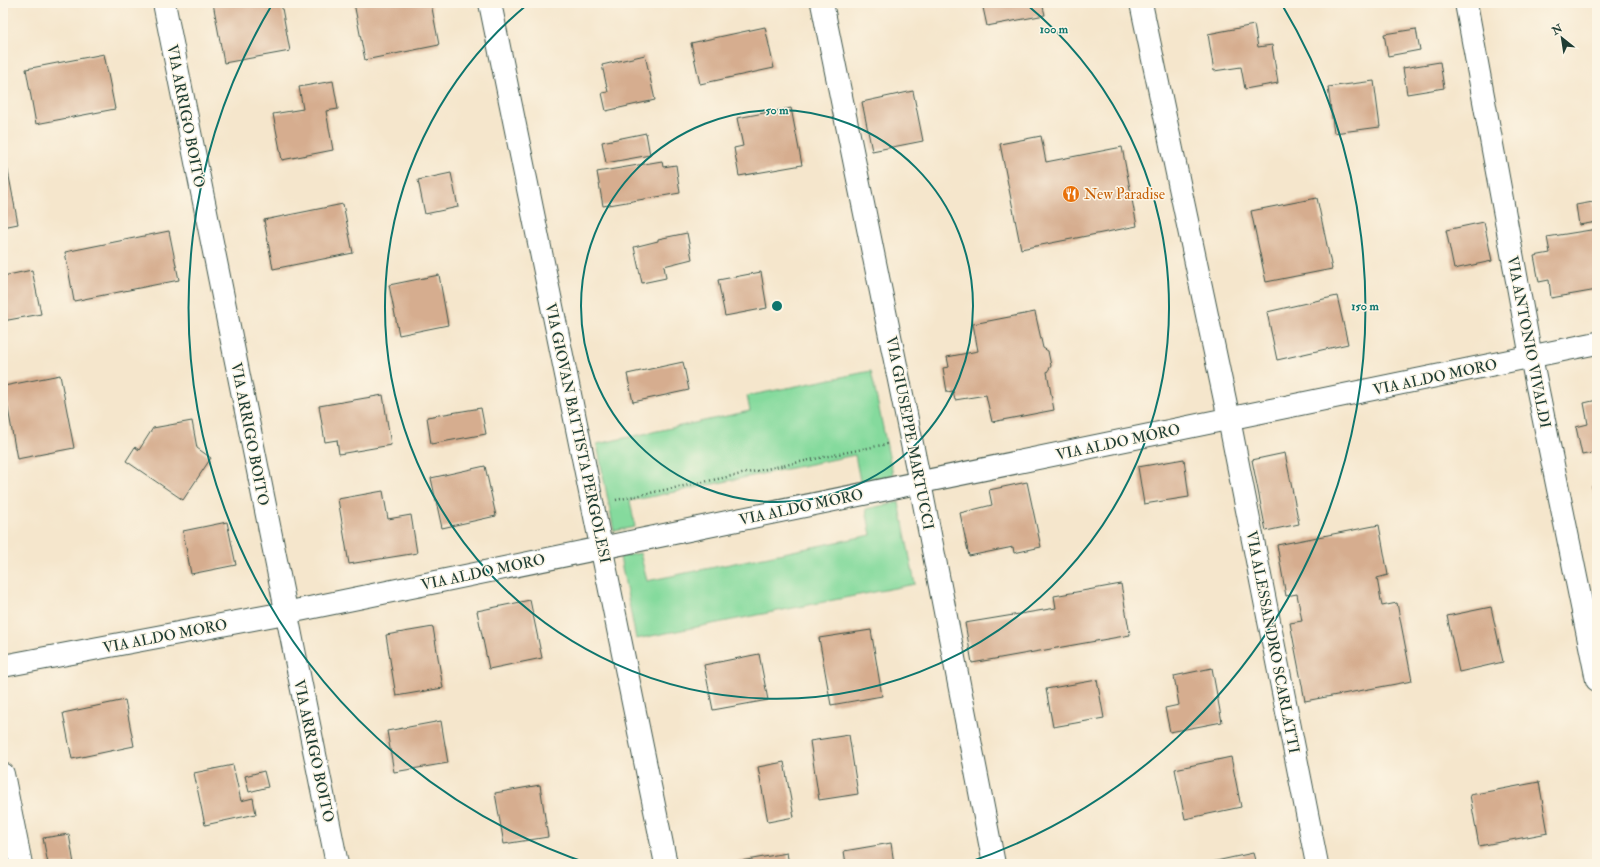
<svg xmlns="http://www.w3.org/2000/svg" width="1600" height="867" font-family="'IM FELL Double Pica',serif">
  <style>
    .green { fill: #85da9d; stroke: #528c68 }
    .building { fill: #d6ad8f }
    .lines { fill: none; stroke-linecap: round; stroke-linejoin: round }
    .minor-casing { stroke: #3f564b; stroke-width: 24 }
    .path { stroke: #3f564b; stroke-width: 2.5; stroke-dasharray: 1 3; stroke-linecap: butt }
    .minor { stroke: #fff; stroke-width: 22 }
    .ring { fill: none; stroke: #0f766e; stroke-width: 2 }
    .labels { text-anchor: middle; stroke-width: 3; stroke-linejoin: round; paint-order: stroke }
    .street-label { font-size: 15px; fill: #1f3d34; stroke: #fcf5e5 }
    .food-label { font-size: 15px; fill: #c56008; stroke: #fcf5e5; text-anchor: start }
    .centre { fill: #0f766e; stroke: #fcf5e5; stroke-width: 2 }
    .ring-label { font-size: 12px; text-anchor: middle; font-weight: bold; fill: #0f766e; stroke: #fcf5e5; stroke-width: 3; stroke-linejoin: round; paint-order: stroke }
  </style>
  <rect width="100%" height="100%" fill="#fcf5e5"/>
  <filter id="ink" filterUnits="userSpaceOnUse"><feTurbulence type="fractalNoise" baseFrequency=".025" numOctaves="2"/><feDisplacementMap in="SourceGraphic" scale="8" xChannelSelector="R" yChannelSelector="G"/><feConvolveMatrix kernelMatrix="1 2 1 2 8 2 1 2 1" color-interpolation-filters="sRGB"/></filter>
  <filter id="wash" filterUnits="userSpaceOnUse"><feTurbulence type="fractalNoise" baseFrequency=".012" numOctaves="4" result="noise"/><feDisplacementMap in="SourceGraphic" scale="16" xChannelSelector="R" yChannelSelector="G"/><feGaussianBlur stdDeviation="0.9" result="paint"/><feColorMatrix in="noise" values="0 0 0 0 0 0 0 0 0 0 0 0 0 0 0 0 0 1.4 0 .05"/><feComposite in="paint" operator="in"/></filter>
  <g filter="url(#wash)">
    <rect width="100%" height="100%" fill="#f5e6cc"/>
    <g class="green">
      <path d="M871,371l22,104 -33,6 -5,-26 -225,46 5,26 -21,4 -17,-87 153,-33 -3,-15z"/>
      <path d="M899,502l16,82 -279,55 -16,-82 20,-4 7,28 224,-46 -5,-26z"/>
    </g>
    <g id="blocks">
      <g class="building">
        <path d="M213,3h68l9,48 -66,12z"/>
        <path d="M354,3h77l8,42 -74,15z"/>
        <path d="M982,3h60l3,12 -58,11z"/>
        <path d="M1254,25l4,22 14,-2 6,38 -33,6 -4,-22 -27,4 -6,-37z"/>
        <path d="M765,27l9,41 -74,16 -9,-41z"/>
        <path d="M1416,29l4,21 -32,6 -4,-22z"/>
        <path d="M104,54l11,55 -79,15 -10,-55z"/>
        <path d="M645,55l10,45 -49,11 -4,-18 6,-1 -6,-27z"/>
        <path d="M1440,62l4,26 -37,6 -4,-26z"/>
        <path d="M333,81l5,28 -12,2 7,39 -51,10 -9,-46 30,-5 -4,-22z"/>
        <path d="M1374,81l6,46 -46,6 -6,-46z"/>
        <path d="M913,91l10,50 -51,10 -10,-49z"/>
        <path d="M791,108l11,57 -63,11 -5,-28 9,-2 -6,-28z"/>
        <path d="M646,133l4,22 -44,8 -4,-21z"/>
        <path d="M1041,136l5,26 76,-15 15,79 -116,23 -21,-105z"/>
        <path d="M662,161l1,6 13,-2 4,28 -77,13 -6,-34z"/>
        <path d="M7,166l11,58 -15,3v-60z"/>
        <path d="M451,173l7,34 -33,7 -7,-34z"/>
        <path d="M1317,198l15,71 -66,13 -15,-71z"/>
        <path d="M1593,202l4,20 -18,3 -3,-20z"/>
        <path d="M343,204l10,49 -80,16 -9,-49z"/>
        <path d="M1484,222l8,39 -38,8 -8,-39z"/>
        <path d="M1597,229v61l-46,8 -2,-18 -10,2 -5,-26 16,-3 -3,-16z"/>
        <path d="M169,231l10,49 -105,21 -9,-49z"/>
        <path d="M687,233l5,26 -28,7 2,12 -24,5 -8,-36 24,-6v-2z"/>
        <path d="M32,270l9,44 -38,7v-45z"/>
        <path d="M761,272l6,36 -42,8 -7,-36z"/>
        <path d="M439,275l9,50 -49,10 -10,-50z"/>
        <path d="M1337,296l11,48 -71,16 -10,-48z"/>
        <path d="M1035,312l8,36 5,3 3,15 -4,6 7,38 -62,12 -6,-27 -31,5 -2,-9 -6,1 -4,-24 6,-1 -2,-10 31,-6 -5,-27z"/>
        <path d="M683,362l6,28 -56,12 -6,-28z"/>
        <path d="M60,375l14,73 -57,11 -13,-73z"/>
        <path d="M383,395l8,50 -52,9 -2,-14 -12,2 -6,-36z"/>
        <path d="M1597,400v52l-15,3 -6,-28 12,-3 -4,-21z"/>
        <path d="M481,408l5,26 -55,10 -4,-27z"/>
        <path d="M192,421l5,27 14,10 -28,42 -57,-39 9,-14 4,3 14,-22z"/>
        <path d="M1285,453l14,71 -33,7 -14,-71z"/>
        <path d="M1184,459l5,38 -45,7 -6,-37z"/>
        <path d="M485,466l11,50 -54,12 -11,-50z"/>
        <path d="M1027,482l14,65 -27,6 -1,-6 -44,9 -9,-43 32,-8 -3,-15z"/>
        <path d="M1597,485v23h-1l-4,-22z"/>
        <path d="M383,491l5,28 23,-4 6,38 -68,11 -11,-65z"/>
        <path d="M227,522l9,43 -45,9 -8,-43z"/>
        <path d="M1379,525l9,50 -11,3 5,28 15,-3 15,78 -107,20 -15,-78 12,-2 -5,-27 -11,2 -9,-51z"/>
        <path d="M1121,584l9,51 -158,28 -7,-40 91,-15 -2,-12z"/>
        <path d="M530,600l12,58 -53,11 -12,-58z"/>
        <path d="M1491,607l12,55 -44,10 -12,-56z"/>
        <path d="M433,627l10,61 -47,8 -10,-61z"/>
        <path d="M871,630l11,66 -51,9 -12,-67z"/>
        <path d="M759,654l9,46 -55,10 -9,-45z"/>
        <path d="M1212,668l10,54 -52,10 -5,-24 14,-3 -5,-29z"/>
        <path d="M1097,680l7,38 -51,9 -7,-38z"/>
        <path d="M125,700l9,46 -62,13 -9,-46z"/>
        <path d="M441,721l7,42 -54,9 -7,-41z"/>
        <path d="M849,735l9,59 -39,6 -9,-59z"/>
        <path d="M1231,757l10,50 -56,12 -10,-50z"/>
        <path d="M784,762l10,55 -26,5 -10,-55z"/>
        <path d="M233,765l8,36 12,-3 3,16 -51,11 -11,-52z"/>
        <path d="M264,771l4,16 -19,5 -4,-16z"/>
        <path d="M1539,782l9,51 -69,13 -9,-51z"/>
        <path d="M540,785l8,52 -44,7 -9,-51z"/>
        <path d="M69,834l5,30h-26l-5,-26z"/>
        <path d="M891,843l3,21h-48l-2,-13z"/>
        <path d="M787,853l2,11h-54v-2z"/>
        <path d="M1253,853l3,11h-49v-1z"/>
      </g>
    </g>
  </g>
  <g filter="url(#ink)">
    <use href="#blocks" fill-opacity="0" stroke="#3f564b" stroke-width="1"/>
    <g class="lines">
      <g class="minor-casing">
        <g id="minor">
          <path d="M164,3l173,861"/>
          <path d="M490,3l176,861"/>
          <path d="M822,3l98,480 74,381"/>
          <path d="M1141,3l88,416 88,445"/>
          <path d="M1466,3l65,354 66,323"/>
          <path d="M3,666l282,-53 1312,-270"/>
          <path d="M3,774l18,90"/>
        </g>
      </g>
      <path class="path" d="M616,500l271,-56"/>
      <use href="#minor" class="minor"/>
    </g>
  </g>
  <g class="ring">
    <circle cx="777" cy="306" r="196"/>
    <path d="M1026 4A392 392 0 1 1 528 4"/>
    <path d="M590 864A588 588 0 0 1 273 3M1281 3A588 588 0 0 1 964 864"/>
  </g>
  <defs>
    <g id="restaurant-disc" transform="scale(0.9)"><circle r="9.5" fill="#e8710a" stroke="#fcf5e5"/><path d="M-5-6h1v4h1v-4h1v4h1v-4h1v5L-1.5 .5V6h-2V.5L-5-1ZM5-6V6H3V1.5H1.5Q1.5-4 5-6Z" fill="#fff"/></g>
  </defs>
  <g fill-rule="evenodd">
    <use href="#restaurant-disc" x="1071" y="194"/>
  </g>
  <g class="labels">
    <g class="street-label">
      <text transform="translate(186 116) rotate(79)" y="5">VIA ARRIGO BOITO</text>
      <text transform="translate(1529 342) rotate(79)" y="5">VIA ANTONIO VIVALDI</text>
      <text transform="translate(1435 377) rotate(-12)" y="5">VIA ALDO MORO</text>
      <text transform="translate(578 433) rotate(78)" y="5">VIA GIOVAN BATTISTA PERGOLESI</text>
      <text transform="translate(910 433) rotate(79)" y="5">VIA GIUSEPPE MARTUCCI</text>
      <text transform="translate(250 434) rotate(79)" y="5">VIA ARRIGO BOITO</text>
      <text transform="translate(1118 442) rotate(-12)" y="5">VIA ALDO MORO</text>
      <text transform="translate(801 507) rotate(-12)" y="5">VIA ALDO MORO</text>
      <text transform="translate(483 572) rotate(-12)" y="5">VIA ALDO MORO</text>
      <text transform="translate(165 636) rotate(-11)" y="5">VIA ALDO MORO</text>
      <text transform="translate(1273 642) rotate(79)" y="5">VIA ALESSANDRO SCARLATTI</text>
      <text transform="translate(314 751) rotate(78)" y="5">VIA ARRIGO BOITO</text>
    </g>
    <g class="food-label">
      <text x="1084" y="199">New Paradise</text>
    </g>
  </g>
  <circle cx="777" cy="306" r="6" class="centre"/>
  <g class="ring-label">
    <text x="1054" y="33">100 m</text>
    <text x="777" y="114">50 m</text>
    <text x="1365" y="310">150 m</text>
  </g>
  <rect width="1600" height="867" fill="none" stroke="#fcf5e5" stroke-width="16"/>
  <g transform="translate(1562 38) rotate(330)" stroke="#fcf5e5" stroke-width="3" paint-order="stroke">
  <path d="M0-3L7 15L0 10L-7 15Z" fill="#1f3d34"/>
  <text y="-6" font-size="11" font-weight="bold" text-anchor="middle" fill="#1f3d34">N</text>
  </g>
</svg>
